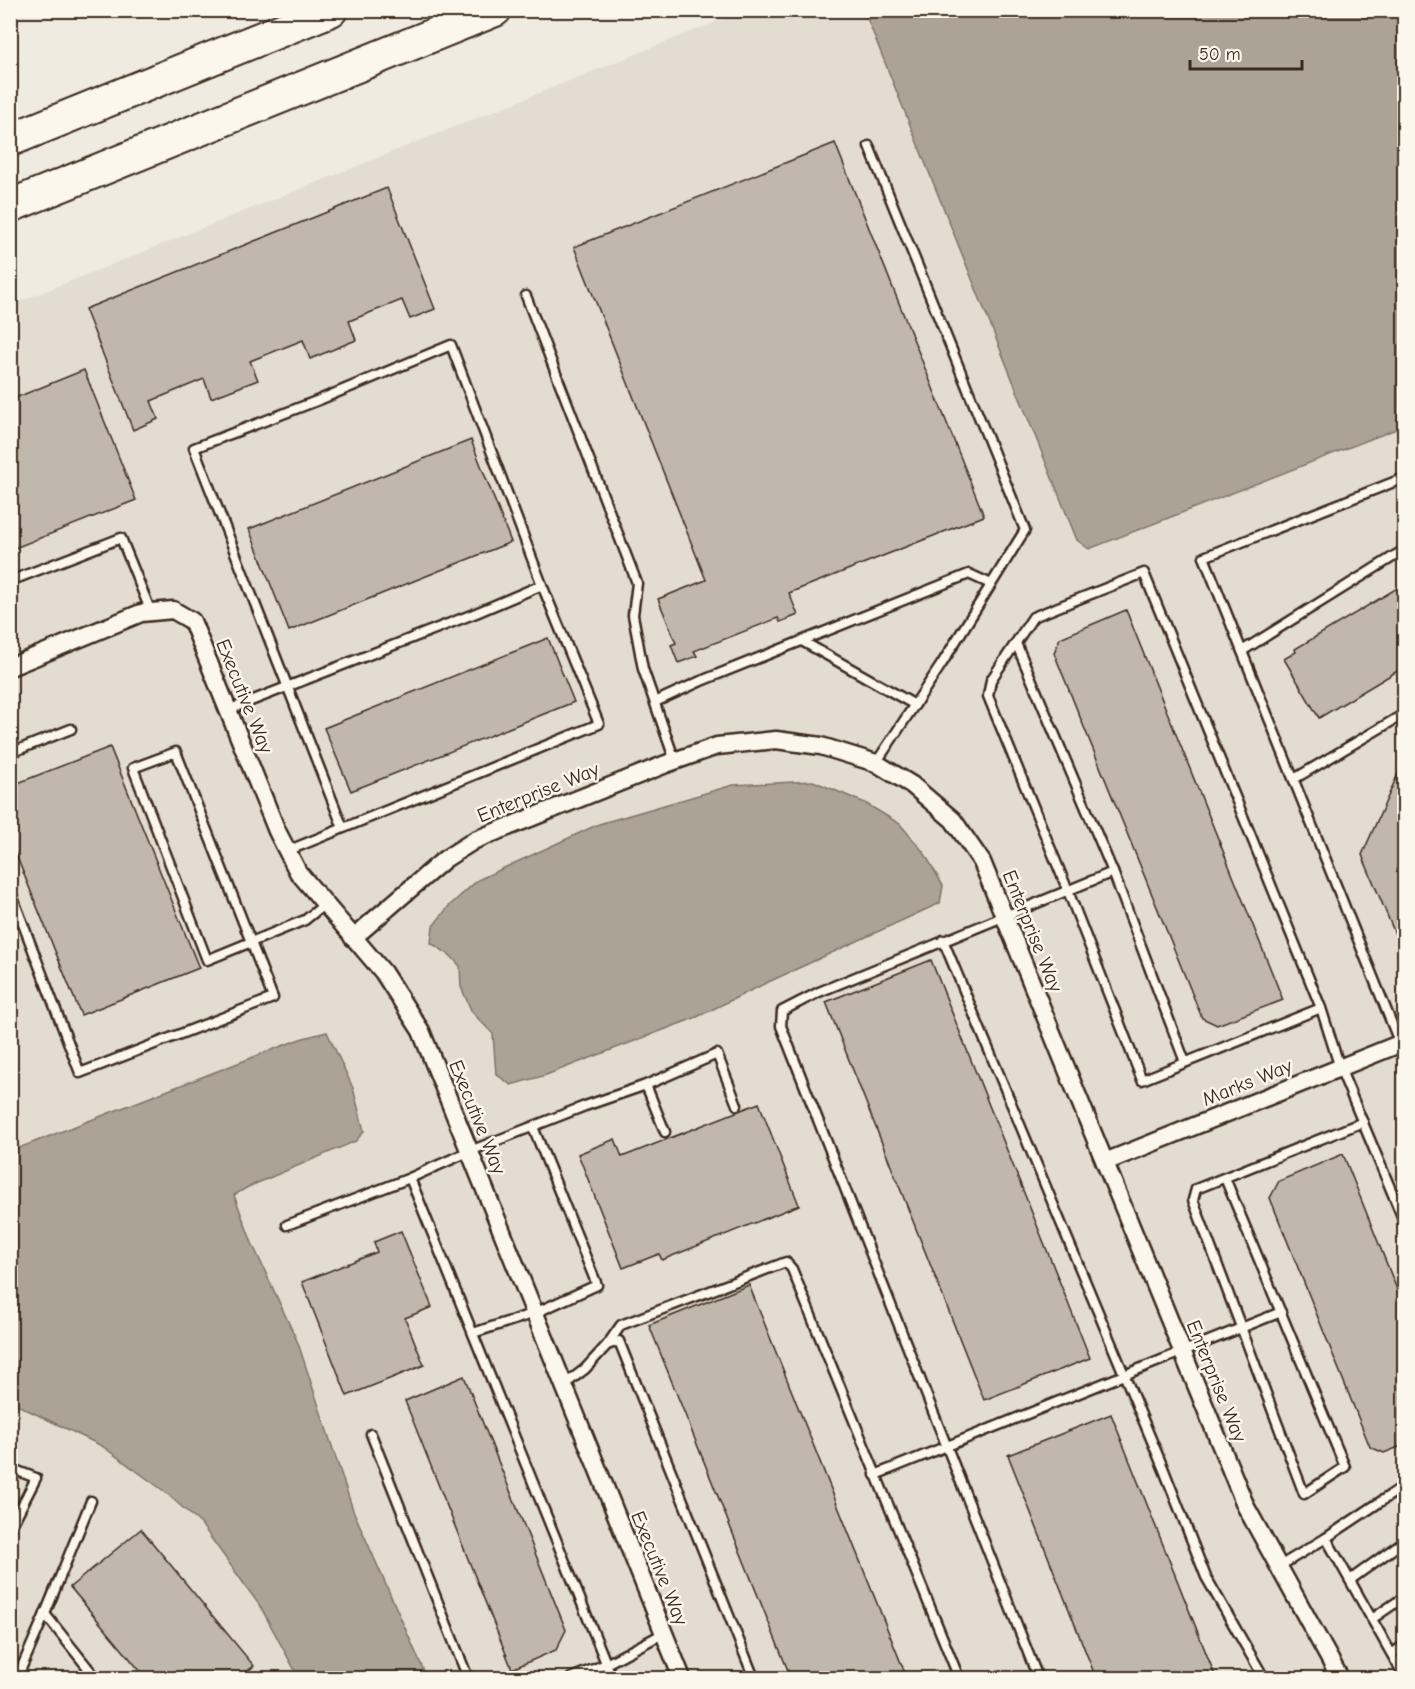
<svg xmlns="http://www.w3.org/2000/svg" width="1415" height="1689" font-family="'Comic Neue',sans-serif">
  <style>
    .built { fill: #e2dcd1 }
    .water { fill: #aca397; stroke: #7f7367; stroke-width: 1.5 }
    .building { fill: #c0b8ad; stroke: #3b2a1e; stroke-width: 1.5 }
    .lines { fill: none; stroke-linecap: round; stroke-linejoin: round }
    .lane-casing { stroke: #3b2a1e; stroke-width: 13 }
    .street-casing { stroke: #3b2a1e; stroke-width: 21 }
    .highway-casing { stroke: #3b2a1e; stroke-width: 36 }
    .lane { stroke: #fbf7ec; stroke-width: 8 }
    .street { stroke: #fbf7ec; stroke-width: 16 }
    .highway { stroke: #fbf7ec; stroke-width: 32 }
    .labels { text-anchor: middle; stroke-width: 5; stroke-linejoin: round; paint-order: stroke }
    .street-label { font-size: 20px; fill: #3b2a1e; stroke: #fbf7ec }
  </style>
  <rect width="100%" height="100%" fill="#f0ebe0"/>
  <filter id="ink" filterUnits="userSpaceOnUse"><feTurbulence type="fractalNoise" baseFrequency=".0167" numOctaves="2"/><feDisplacementMap in="SourceGraphic" scale="12" xChannelSelector="R" yChannelSelector="G"/><feConvolveMatrix kernelMatrix="1 2 1 2 8 2 1 2 1" color-interpolation-filters="sRGB"/></filter>
  <g filter="url(#ink)">
    <path class="built" d="M743,11h661v1667h-1393v-1373z"/>
    <g class="water">
      <path d="M868,10h531l5,3v413l-315,123 -12,-9 -210,-522z"/>
      <path d="M813,781l52,22 35,21 25,30 18,32 -3,17 -176,81 -67,33 -151,58 -35,10 -15,-11 -3,-40 -21,-22 -11,-25 -1,-21 -10,-11 -19,-12 2,-17 16,-20 29,-26 121,-56 134,-39z"/>
      <path d="M327,1032l26,56 11,43 -8,10 -108,46 -14,8 18,48 46,100 55,167 74,168h-128l-39,-72 -59,-82 -37,-33 -62,-45 -91,-44v-251l289,-112z"/>
    </g>
    <g class="building">
      <path d="M835,143l149,373 -195,77 9,22 -18,7 -2,-4 -84,33 3,5 -19,7 -7,-18 5,-2 -18,-44 48,-19 -132,-333z"/>
      <path d="M387,188l48,121 -25,10 -8,-19 -53,21 7,19 -46,19 -7,-19 -53,21 8,19 -47,18 -7,-19 -53,22 7,18 -25,11 -48,-121z"/>
      <path d="M84,370l52,130 -126,50v-150z"/>
      <path d="M471,440l40,102 -222,89 -40,-102z"/>
      <path d="M1404,584v83l-85,51 -35,-59 12,-7 -1,-3z"/>
      <path d="M1126,610l157,390 -66,25 -15,-7 -148,-365 6,-15z"/>
      <path d="M548,638l26,64 -223,89 -27,-63z"/>
      <path d="M110,747l89,221 -118,47 -71,-175v-54z"/>
      <path d="M1404,765v187l-1,1 -41,-98 39,-88z"/>
      <path d="M931,960l159,398 -106,42 -158,-398z"/>
      <path d="M759,1103l40,102 -137,55 -3,-6 -36,14 -45,-114 37,-15 7,18z"/>
      <path d="M1343,1154l61,153v138l-20,8 -14,-6 -100,-249 9,-17z"/>
      <path d="M401,1231l31,76 -27,11 19,47 -77,31 -45,-114 75,-30 -3,-10z"/>
      <path d="M749,1285l158,393h-116l-142,-353z"/>
      <path d="M464,1376l102,254 -10,20 -44,19 -107,-268z"/>
      <path d="M1111,1414l105,264h-120l-88,-223z"/>
      <path d="M141,1529l113,137 -16,12h-92l-76,-91z"/>
    </g>
    <g class="lines">
      <g class="lane-casing">
        <g id="lane">
          <path d="M869,146l156,384 -84,135 -65,98"/>
          <path d="M526,296l111,287 -4,32 10,54 32,92"/>
          <path d="M10,581l111,-43 30,74"/>
          <path d="M802,641l113,64"/>
          <path d="M1016,643l97,229 72,190"/>
          <path d="M1242,651l162,-101"/>
          <path d="M655,702l46,-21 268,-107 22,10"/>
          <path d="M228,710l248,-97 66,-28"/>
          <path d="M10,753l61,-24"/>
          <path d="M1294,779l110,-65"/>
          <path d="M287,851l312,-127 -57,-139 -91,-240 -132,55 -125,48 149,380"/>
          <path d="M10,890l70,183 193,-75 -97,-246 -43,16 74,192 98,-40 20,-16"/>
          <path d="M943,940l221,530 42,107 58,101"/>
          <path d="M1321,1008l-179,72 -74,-189 -80,-195 3,-16 42,-63 111,-44 177,435 19,60 64,153"/>
          <path d="M1400,1044l-196,-487 200,-79"/>
          <path d="M646,1085l19,47"/>
          <path d="M410,1178l202,500"/>
          <path d="M1225,1178l120,289 -41,27 -111,-294 3,-11 167,-67"/>
          <path d="M287,1225l123,-47 60,-27 115,-45 61,-21 71,-31 20,51"/>
          <path d="M473,1333l62,-20 62,-28 -64,-158"/>
          <path d="M607,1345l14,-20 165,-63 6,7 167,409"/>
          <path d="M564,1385l21,-16 22,-24 12,-4 135,337"/>
          <path d="M371,1434l97,244"/>
          <path d="M10,1468l26,10 -26,51"/>
          <path d="M875,1475l406,-163"/>
          <path d="M1326,1538l78,138"/>
          <path d="M1278,1567l48,-29 78,-52"/>
          <path d="M1350,1580l54,-39"/>
          <path d="M45,1614l51,64"/>
          <path d="M1372,1619l32,-22"/>
          <path d="M1392,1654l12,-9"/>
          <path d="M17,1678l28,-64 46,-113"/>
          <path d="M571,1678l35,-14 58,-31"/>
          <path d="M1038,1678l-257,-652 1,-15 37,-19 294,-120"/>
        </g>
      </g>
      <g class="street-casing">
        <g id="street">
          <path d="M10,667l131,-54 32,-3 19,11 85,210 21,41 85,100 38,59 261,647"/>
          <path d="M353,938l92,-79 30,-19 191,-76 51,-18 59,-6 45,6 55,17 36,22 41,35 29,42 264,645 94,171"/>
          <path d="M1105,1162l299,-120"/>
        </g>
      </g>
      <g class="highway-casing">
        <g id="highway">
          <path d="M10,140l321,-130"/>
          <path d="M10,206l485,-196"/>
        </g>
      </g>
      <use href="#lane" class="lane"/>
      <use href="#street" class="street"/>
      <use href="#highway" class="highway"/>
    </g>
  </g>
  <g class="labels">
    <g class="street-label">
      <text transform="translate(245 696) rotate(68)" y="7">Executive Way</text>
      <text transform="translate(538 792) rotate(-22)" y="7">Enterprise Way</text>
      <text transform="translate(1033 931) rotate(68)" y="7">Enterprise Way</text>
      <text transform="translate(1247 1082) rotate(-22)" y="7">Marks Way</text>
      <text transform="translate(478 1117) rotate(68)" y="7">Executive Way</text>
      <text transform="translate(1217 1381) rotate(68)" y="7">Enterprise Way</text>
      <text transform="translate(660 1568) rotate(68)" y="7">Executive Way</text>
    </g>
  </g>
  <rect width="1415" height="1689" fill="none" stroke="#fbf7ec" stroke-width="36"/>
  <rect x="18" y="18" width="1379" height="1653" fill="none" stroke="#3b2a1e" stroke-width="2" filter="url(#ink)"/>
  <path d="M1190 60v9h112v-9" fill="none" stroke="#3b2a1e" stroke-width="3"/>
  <text x="1199" y="60" font-size="18" fill="#3b2a1e" stroke="#fbf7ec" stroke-width="4.5" paint-order="stroke">50 m</text>
</svg>
